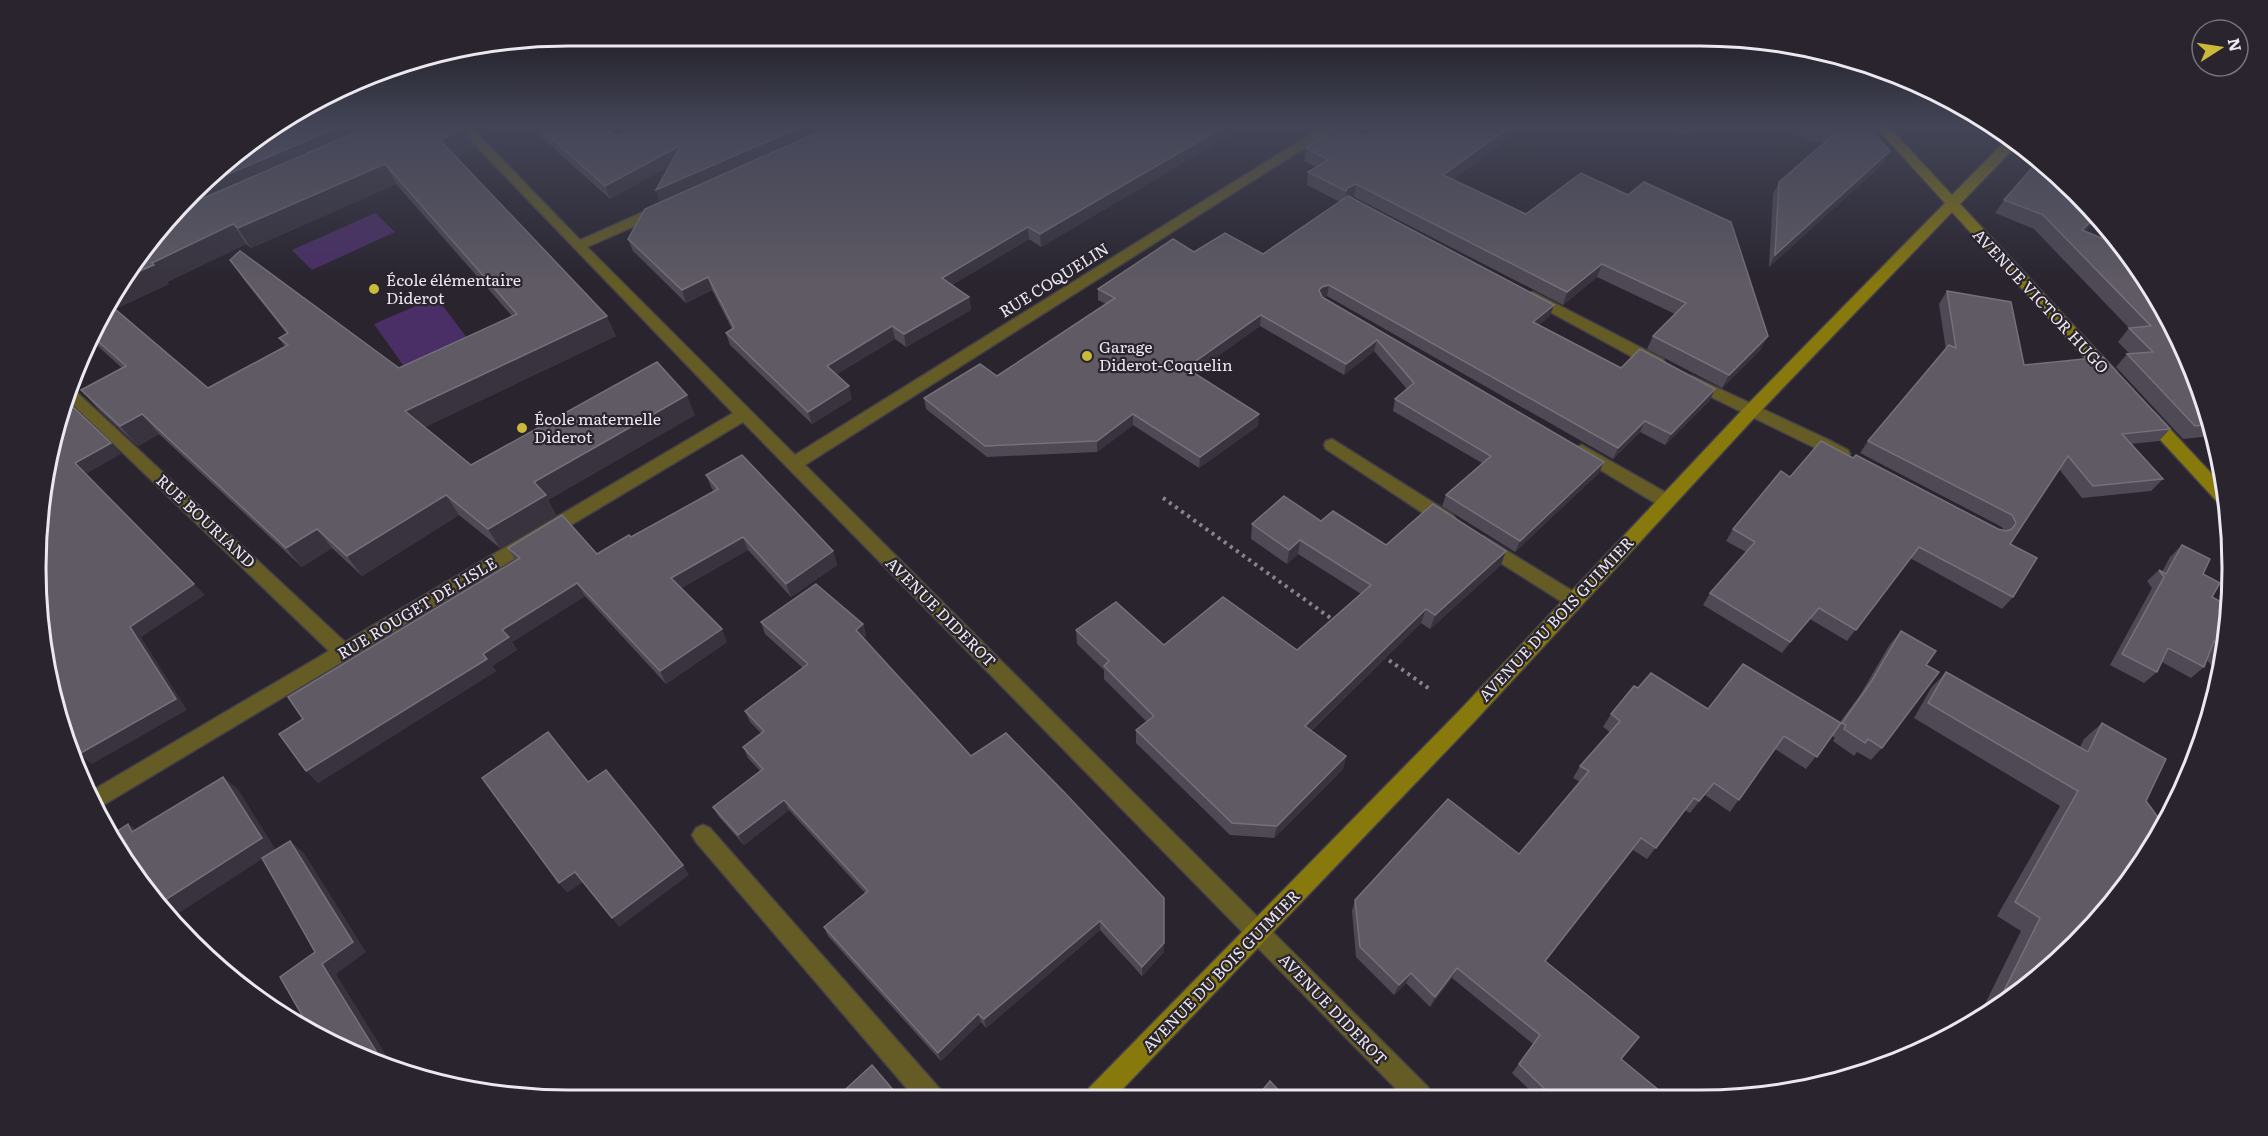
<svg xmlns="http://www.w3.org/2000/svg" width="2268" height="1136" font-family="Literata,serif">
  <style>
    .green { fill: #4a2e66 }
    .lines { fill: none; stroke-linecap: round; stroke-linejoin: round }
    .lane-casing { stroke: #443f49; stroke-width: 3 }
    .street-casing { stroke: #443f49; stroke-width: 3 }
    .secondary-casing { stroke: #443f49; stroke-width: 3 }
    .path-far1 { stroke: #88848c; stroke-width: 3; stroke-dasharray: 2 4; stroke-linecap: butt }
    .path { stroke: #88848c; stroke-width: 4; stroke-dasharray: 3 4.5; stroke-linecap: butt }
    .lane { fill: #645c24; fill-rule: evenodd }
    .street { fill: #645c24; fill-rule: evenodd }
    .secondary { fill: #87790c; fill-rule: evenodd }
    .wall { fill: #4e4954; fill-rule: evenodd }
    .shaded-wall { fill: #38333e }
    .building { fill: #5f5a64; stroke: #75707a; stroke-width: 1.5 }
    .poi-dot { fill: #cbba39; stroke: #29242e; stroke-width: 2 }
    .labels { text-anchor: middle; stroke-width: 4.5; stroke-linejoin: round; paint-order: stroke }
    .poi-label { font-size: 16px; fill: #ebe8ef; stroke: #29242e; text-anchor: start }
    .street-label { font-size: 16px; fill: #ebe8ef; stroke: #29242e }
    .rim { fill: none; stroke: #ebe8ef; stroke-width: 3 }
  </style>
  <rect width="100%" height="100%" fill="#29242e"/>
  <g class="green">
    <path d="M375,213l20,19 -83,38 -20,-20z"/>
    <path d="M436,297l38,50 -64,28 -36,-51z"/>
  </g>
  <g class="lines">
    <g class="lane-casing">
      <g id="lane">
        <path d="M1533,292l130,67 2,4 -2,4h-12l-123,-67 -2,-3 2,-3z"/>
        <path d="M1692,376l137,64 19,10 2,4 -2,4h-12l-131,-64 -19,-9 -2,-4 2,-4z"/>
        <path d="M1332,439l121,76 3,5 -3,5 -6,2 -6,-2 -115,-76 -2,-4 2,-4z"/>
        <path d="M1483,536l96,59 3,5 -3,5 -6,2 -6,-2 -90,-57 -3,-5 3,-5z"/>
        <path d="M703,825l7,3 230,261 3,9h-28l-219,-256 -4,-7 4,-7z"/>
      </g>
    </g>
    <g class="street-casing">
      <g id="street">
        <path d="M457,126h13l110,114 77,-34h10l2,3 -2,3 -80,35 208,208 529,-329h15l-534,339 623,622 3,9h-28l-660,-674 -648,388 -7,-17 241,-142 -263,-253 4,-12 275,256 388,-229z"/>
        <path d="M1582,445l90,51 3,5 -3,5 -6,1 -6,-1 -84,-51 -2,-4 2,-4z"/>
      </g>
    </g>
    <g class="secondary-casing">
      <g id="secondary">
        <path d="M1875,126h13l64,69 57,-58 10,6 -59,61 156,167 2,4 -2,4h-12l-152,-167 -196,204 -282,306 -359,375h-29l3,-9 371,-378 284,-302 201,-205z"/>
        <path d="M2149,411l6,2 70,75 3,20 -6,-1 -79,-86 -2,-4 2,-4z"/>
      </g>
    </g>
    <path class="path-far1" d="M615,126l19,5"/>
    <g class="path">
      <path d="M1163,498l173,124"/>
      <path d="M1383,656l48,34"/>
    </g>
    <use href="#lane" class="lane"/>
    <use href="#street" class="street"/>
    <use href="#secondary" class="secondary"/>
  </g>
  <g class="wall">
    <path d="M504,126h97l16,10 615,-2 -191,113 -12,-8 -77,46 17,12 2,13 -65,37 -11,-8 -58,35 15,25 -40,25 -82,-79 -4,-12 6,-4 -20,-39 -26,13 -53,-52 -5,-12 32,-37 -4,-12 13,-24 -59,33 -80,-72 -18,7z"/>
    <path d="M1381,126h133l-3,11 -59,43 74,34 55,-41 180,176 -39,39 -75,-39 6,-13 22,-22 -78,-37 -34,28 -209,-108 -2,1 198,118 -11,9 82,43 94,21 -5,11 -45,45 -25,-13 -27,27 -286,-163 -4,1 276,176 -84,79 -73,-46 4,-11 36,-32 -89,-52 2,-12 12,-10 -33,-38 -30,24 -84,-49 -66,47 64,53 -59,42 -66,-43 -36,27 -110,5 -61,-48 -2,-11 73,-22 109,-72 -8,-4v-11l96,-37 69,2 77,-52 -33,-17 1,-13 8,-5 -12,-6 2,-13 60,-13z"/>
    <path d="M1638,126h58l-2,8 -55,-4z"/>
    <path d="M1773,126h94l23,25 -7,13 -114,103 4,-73 6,-12 46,-40 -13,-1z"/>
    <path d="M466,129l9,19 -19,9 160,179 -191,91 46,38 224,-50 -147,85 8,15 -56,33 -41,-33 -97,61 -30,-28 -30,19 -143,-133 -21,12 -39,-36 -18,-20 41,-22 -32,-29 35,-66 119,-127zM396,184l116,132 -113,52 -169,-108 14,20 43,54 -8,4 6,9 -77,41 -93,-79 54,-25 -2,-2 79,-38 5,4z"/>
    <path d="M2039,160l61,57 -15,14 119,166 9,42 -2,-3 -28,3 -67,-72 11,-13h3l-12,-12 11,-14 -95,-99 -39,-16 9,-13z"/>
    <path d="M1947,291l77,74 146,64 -11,12 -28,3 32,35 -12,12 -69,7 -23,-29 -49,75 3,53 -11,12 -92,-51 -63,83 -37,-22 -28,34 -79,-48 7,-12 36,-41 -20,-11 7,-12 57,-52 63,-19 145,71 6,2 -2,-4 -142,-74 8,-12 78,-91 -7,-46z"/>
    <path d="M706,475l127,76 4,14 -46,32 -43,-47 -67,38 46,54 -61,42 -81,-88 -73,46 5,8 -25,16 4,5 -178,112 -15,-64 212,-159 -7,-12 89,6 34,-17 83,-46 -2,-2z"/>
    <path d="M1321,521l65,24 115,20 -71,64 -9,-6 -110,108 35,25 -3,13 -69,69 -44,-3 -94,-92v-13l11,-8 -43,-43v-9l-27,-26 -1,-14 88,15 133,5 64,-56 -63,-40 -11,10 -36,-25 1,-15z"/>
    <path d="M2182,545l21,29 9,23 18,10 -11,68 -12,-15 -3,7 -13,11 -29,-16 -5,10 -13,11 -34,-18 42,-77 -5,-7 12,-11 3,2 8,-15z"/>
    <path d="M761,622l102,2 3,12 -3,2 108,118 193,196 -22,24 -42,-46 -114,98 -5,-6 -40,39 -113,-125 -4,-9 41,-34 -76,-83 -45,35 -25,-28 -6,-10 47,-36 -12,-13 -5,-11 18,-14 -11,-11 -5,-11 58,-43 -38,-34z"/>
    <path d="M1901,631l25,34 -44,83 -11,12 -14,-8 -3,4 -21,-15 2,-3 -3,-2 -26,33 -31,-20 -45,63 -25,-17 -15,18 -5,-3 -38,49 -14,-9 -88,111 76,98 45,37h-130l-24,-23 21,-29 -81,-66 -22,29 -24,-24 -12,12 -38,-38 -4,-46 3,-11 164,-46 61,-72 -7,-4 7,-12 30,-34 -7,-5 8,-13 27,-26 70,21 132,13 20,-27 30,-51z"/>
    <path d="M1946,672l134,75 4,-8 18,-16 44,78 -46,118 -104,91 -10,5 -5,-3 40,-81 -24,-15 63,-110 -146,-88 17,-30z"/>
  </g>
  <g class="shaded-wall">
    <path d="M341,126h45l-214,97 40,-42z"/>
    <path d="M508,126h22v1l-18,7z"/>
    <path d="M803,126h31l-174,76 -4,-12z"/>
    <path d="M1225,126h8l-1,8 -191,113 -1,-13z"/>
    <path d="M1511,126h3l-3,11 -71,51 3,-13z"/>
    <path d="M466,129l9,19 -26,12 -9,-20z"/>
    <path d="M681,145l4,13 -75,41 -5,-13z"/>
    <path d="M1890,151l-7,13 -114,103 6,-12z"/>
    <path d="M385,164l11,20 -145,64 -13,-20z"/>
    <path d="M1356,184l-2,13 -9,4 -1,3 3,-16z"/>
    <path d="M2098,215l2,2 -28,27 10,-14z"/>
    <path d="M233,224l13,20 -79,38 2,2 -65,30 19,-36 29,-15z"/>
    <path d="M1028,227l1,12 -85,51 -2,-12z"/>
    <path d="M1602,264l-5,13 -34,28 4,-13z"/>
    <path d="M708,277l4,13 -26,13 -4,-13z"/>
    <path d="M1329,285l-2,11 -7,2 -1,-8 3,-3z"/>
    <path d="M969,297l2,13 -65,37 -2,-13z"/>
    <path d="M1554,305l-4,11 -20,17 3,-11z"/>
    <path d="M1261,315l-1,11 -74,53v-11z"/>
    <path d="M607,316l9,20 -199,95 -12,-20z"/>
    <path d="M892,326l3,13 -65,39 -3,-12z"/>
    <path d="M1768,336l-7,13 -39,39 7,-13z"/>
    <path d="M1377,340l-3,11 -30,24 2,-11z"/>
    <path d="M849,386l3,13 -40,25 -4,-12z"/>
    <path d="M1715,389l-5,11 -45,45 6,-11z"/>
    <path d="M687,395l8,20 -147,85 8,15 -56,33 -12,-19 46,-47z"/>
    <path d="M142,414l17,20 -21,12 -18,-20z"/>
    <path d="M1133,414v11l-36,27v-11z"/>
    <path d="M1259,414l-1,12 -59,42 1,-11z"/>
    <path d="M1645,421l-5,11 -27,27 5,-11z"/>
    <path d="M111,443l10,11 -35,20 -11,-11z"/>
    <path d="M1604,462l-5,11 -84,79 5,-11z"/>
    <path d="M446,495l13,20 -97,61 -15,-20z"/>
    <path d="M317,529l15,19 -30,19 -16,-19z"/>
    <path d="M743,537l5,13 -71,41 -6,-13z"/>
    <path d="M1300,540l-2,14 -11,10 2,-14z"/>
    <path d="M833,551l4,14 -46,32 -5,-13z"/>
    <path d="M1506,551l-5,14 -71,64 5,-14z"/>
    <path d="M577,583l8,13 -73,46 5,8 -25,16 4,5 -178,112 -12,-12 177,-117 19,-24z"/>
    <path d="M194,584l11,11 -64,42 46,73 -95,54 -13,-10 51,-127z"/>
    <path d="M1819,608l-9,11 -28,34 8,-11z"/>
    <path d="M1426,609l-5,14 -119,116 3,-13z"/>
    <path d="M863,624l3,12 -7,5 -3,-11z"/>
    <path d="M722,629l5,13 -61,42 -6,-13z"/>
    <path d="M1346,756l-3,13 -69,69 3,-12z"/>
    <path d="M223,777l15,12 38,61 -103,67 -11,-15z"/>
    <path d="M1714,783l-9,12 -15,18 9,-12z"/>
    <path d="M784,800l5,10 -45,35 -6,-10z"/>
    <path d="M128,824l17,12 -13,-4z"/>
    <path d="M1641,838l-8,12 -95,121 7,-10z"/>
    <path d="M290,841l14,12 62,99 -30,22 58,94 -10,-4 -62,-100z"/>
    <path d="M683,865l6,10 -70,52 -7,-9z"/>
    <path d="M575,872l8,10 -16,11 -8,-10z"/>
    <path d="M1100,921v9l-114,98 -2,-9z"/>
    <path d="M1164,943v9l-22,24v-9z"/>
    <path d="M1457,968l-5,10 -22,29 5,-10z"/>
    <path d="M1411,973l-5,10 -12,12 5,-10z"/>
    <path d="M978,1014l3,8 -40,39 -3,-8z"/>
  </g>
  <g class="building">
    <path d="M281,126h60l-129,55 32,-35z"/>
    <path d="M370,126h94l2,3 -26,11 167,176 -202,95 66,54 186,-103 30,33 -153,87 12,13 -58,34 -42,-34 -99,61 -30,-27 -31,19 -144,-134 -22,12 -39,-36 45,-24 -34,-30 17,-32 99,84 80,-43 -9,-7 9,-5 -58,-73 10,-9 159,117 118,-54 -132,-150 -147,64 -5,-4 -81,39 2,2 -31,13 2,-5 65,-69z"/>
    <path d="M538,126h63l16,10 24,-10h162l-147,64 25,-45 -76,41z"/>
    <path d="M832,126h393l-185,108 -12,-7 -86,51 27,19 -65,37 -12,-8 -65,40 22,20 -41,26 -82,-79 8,-5 -26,-51 -26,13 -54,-51 17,-30z"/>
    <path d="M1339,126h7l20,9 15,-9h130l-68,49 83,39 55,-41 47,22 16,-13 87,40 37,114 -39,39 -76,-39 33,-33 -84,-39 -35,28 -211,-108 -9,4 -1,3 -38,-19 20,-12 -22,-12z"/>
    <path d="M1812,126h55l23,25 -115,104 4,-73 60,-52 -21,-2z"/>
    <path d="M2039,160l59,55 -16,15 39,16 40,56 43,95 6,27 -15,2 -68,-72 26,-2 -24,-24 22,-2 -108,-111 -39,-15z"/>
    <path d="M1348,196l206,109 -21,17 88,46 19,-19 75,40 -44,45 -26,-13 -27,27 -289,-163 -7,2 -3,3 3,7 282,165 -84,79 -74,-46 45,-39 -96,-57 19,-16 -37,-43 -31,24 -85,-49 -75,53 73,46 -59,43 -67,-43 -36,27 -112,5 -61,-48 56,-34 17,12 118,-78 -17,-9 75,-50 21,13 31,-19 38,21z"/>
    <path d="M1947,291l64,11 13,63 79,-8 67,72 -48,5 41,45 -70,7 -25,-30 -58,88 27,14 -24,39 -94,-50 -63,83 -37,-22 -29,34 -80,-49 45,-51 -22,-13 48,-58 9,6 31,-36 32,17 3,-3 142,74 8,2 6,-2 4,-6 -4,-8 -144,-74 81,-96 7,3z"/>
    <path d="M73,407l38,36 -36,20 119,121 -64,43 46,72 -97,55 -5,-5 -33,-112 5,-173 16,-51z"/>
    <path d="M742,455l91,96 -47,33 -43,-47 -72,41 51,51 -62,42 -83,-88 -75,47 7,7 -26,17 4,5 -181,112 -27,-37 24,-15 -15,-22 232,-139 -12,-10 54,-33 35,39 32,-19 2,2 87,-48 -12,-14z"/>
    <path d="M1284,496l37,25 12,-10 53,34 47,-41 73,47 -71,64 -9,-6 -121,117 41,30 -69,70 -45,-3 -96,-93 18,-14 -50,-50 5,-5 -33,-31 40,-28 48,43 59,-48 74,53 74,-65 -71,-45 -11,10 -37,-26z"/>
    <path d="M2182,545l28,14 -7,15 17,9 -8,14 18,10 -7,45 -9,-11 -10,26 -36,-19 -11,24 -35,-18 42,-77 -5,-7 7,4z"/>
    <path d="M816,584l47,40 -7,6 115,126 35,-23 58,59 100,106v45l-22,24 -42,-46 -116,98 -6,-5 -40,39 -114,-126 44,-36 -84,-91 -46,35 -25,-28 50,-38 -20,-22 21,-16 -19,-20 63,-47 -47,-42z"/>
    <path d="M1901,631l35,20 -10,14 13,7 -57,76 -14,-9 -3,4 -21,-14 2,-4 -4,-2 29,-41z"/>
    <path d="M1743,664l98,59 -24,34 -33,-21 -45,64 -25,-17 -15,18 -5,-3 -38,50 -15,-10 -96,123 94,76 -18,22 45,37h-114l-33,-32 21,-29 -83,-67 -22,29 -24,-24 -12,12 -39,-38 -5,-47 93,-101 71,55 70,-83 -9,-5 40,-45 -9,-7 23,-28 4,2 13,-15 57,36z"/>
    <path d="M1946,672l142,80 14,-29 64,36 -20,42 17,23 -63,95 -95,84 -5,-4 40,-81 -25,-16 63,-111 -150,-88z"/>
    <path d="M548,732l40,50 18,-12 77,95 -71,53 -37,-46 -16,11 -77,-105z"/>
    <path d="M223,777l39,61 -100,64 -49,-68 15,-10 4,8z"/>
    <path d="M290,841l63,101 -31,22 62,100 -51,-19 -23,-16 -30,-52 35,-25 -53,-94z"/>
    <path d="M872,1065l28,33h-64z"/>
    <path d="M1270,1081l15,16h-28z"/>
  </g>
  <linearGradient id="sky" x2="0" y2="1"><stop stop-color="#171419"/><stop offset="0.44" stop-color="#434557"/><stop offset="1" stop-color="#434557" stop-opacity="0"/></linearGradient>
  <rect width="2268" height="285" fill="url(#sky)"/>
  <g class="poi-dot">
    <circle cx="374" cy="289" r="6"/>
    <circle cx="1087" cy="356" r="6"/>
    <circle cx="522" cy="428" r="6"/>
  </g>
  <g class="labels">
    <g class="poi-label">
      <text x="386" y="286">École élémentaire<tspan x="386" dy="18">Diderot</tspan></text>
      <text x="1099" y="353">Garage<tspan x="1099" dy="18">Diderot-Coquelin</tspan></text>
      <text x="534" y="425">École maternelle<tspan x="534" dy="18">Diderot</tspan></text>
    </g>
    <g class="street-label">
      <text transform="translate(1054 280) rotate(-32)" y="6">RUE COQUELIN</text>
      <text transform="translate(2041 301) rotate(47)" y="6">AVENUE VICTOR HUGO</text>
      <text transform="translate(206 521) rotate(43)" y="6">RUE BOURIAND</text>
      <text transform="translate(417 608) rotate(-31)" y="6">RUE ROUGET DE LISLE</text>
      <text transform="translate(941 612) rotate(45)" y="6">AVENUE DIDEROT</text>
      <text transform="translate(1556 619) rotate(-47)" y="6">AVENUE DU BOIS GUIMIER</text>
      <text transform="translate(1221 971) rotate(-46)" y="6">AVENUE DU BOIS GUIMIER</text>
      <text transform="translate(1333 1009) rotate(46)" y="6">AVENUE DIDEROT</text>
    </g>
  </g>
  <path d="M0 0H2268V1136H0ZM568 46H1700A522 522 0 0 1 2222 568V568A522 522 0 0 1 1700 1090H568A522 522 0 0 1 46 568V568A522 522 0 0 1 568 46Z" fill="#29242e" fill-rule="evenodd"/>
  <path class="rim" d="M568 46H1700A522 522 0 0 1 2222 568V568A522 522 0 0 1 1700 1090H568A522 522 0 0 1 46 568V568A522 522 0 0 1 568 46Z"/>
  <g transform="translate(2220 48) rotate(78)"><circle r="28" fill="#29242e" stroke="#77727b" stroke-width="1.5"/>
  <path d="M0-4.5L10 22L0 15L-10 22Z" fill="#cbba39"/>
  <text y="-9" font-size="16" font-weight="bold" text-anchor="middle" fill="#ebe8ef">N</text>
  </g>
</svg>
